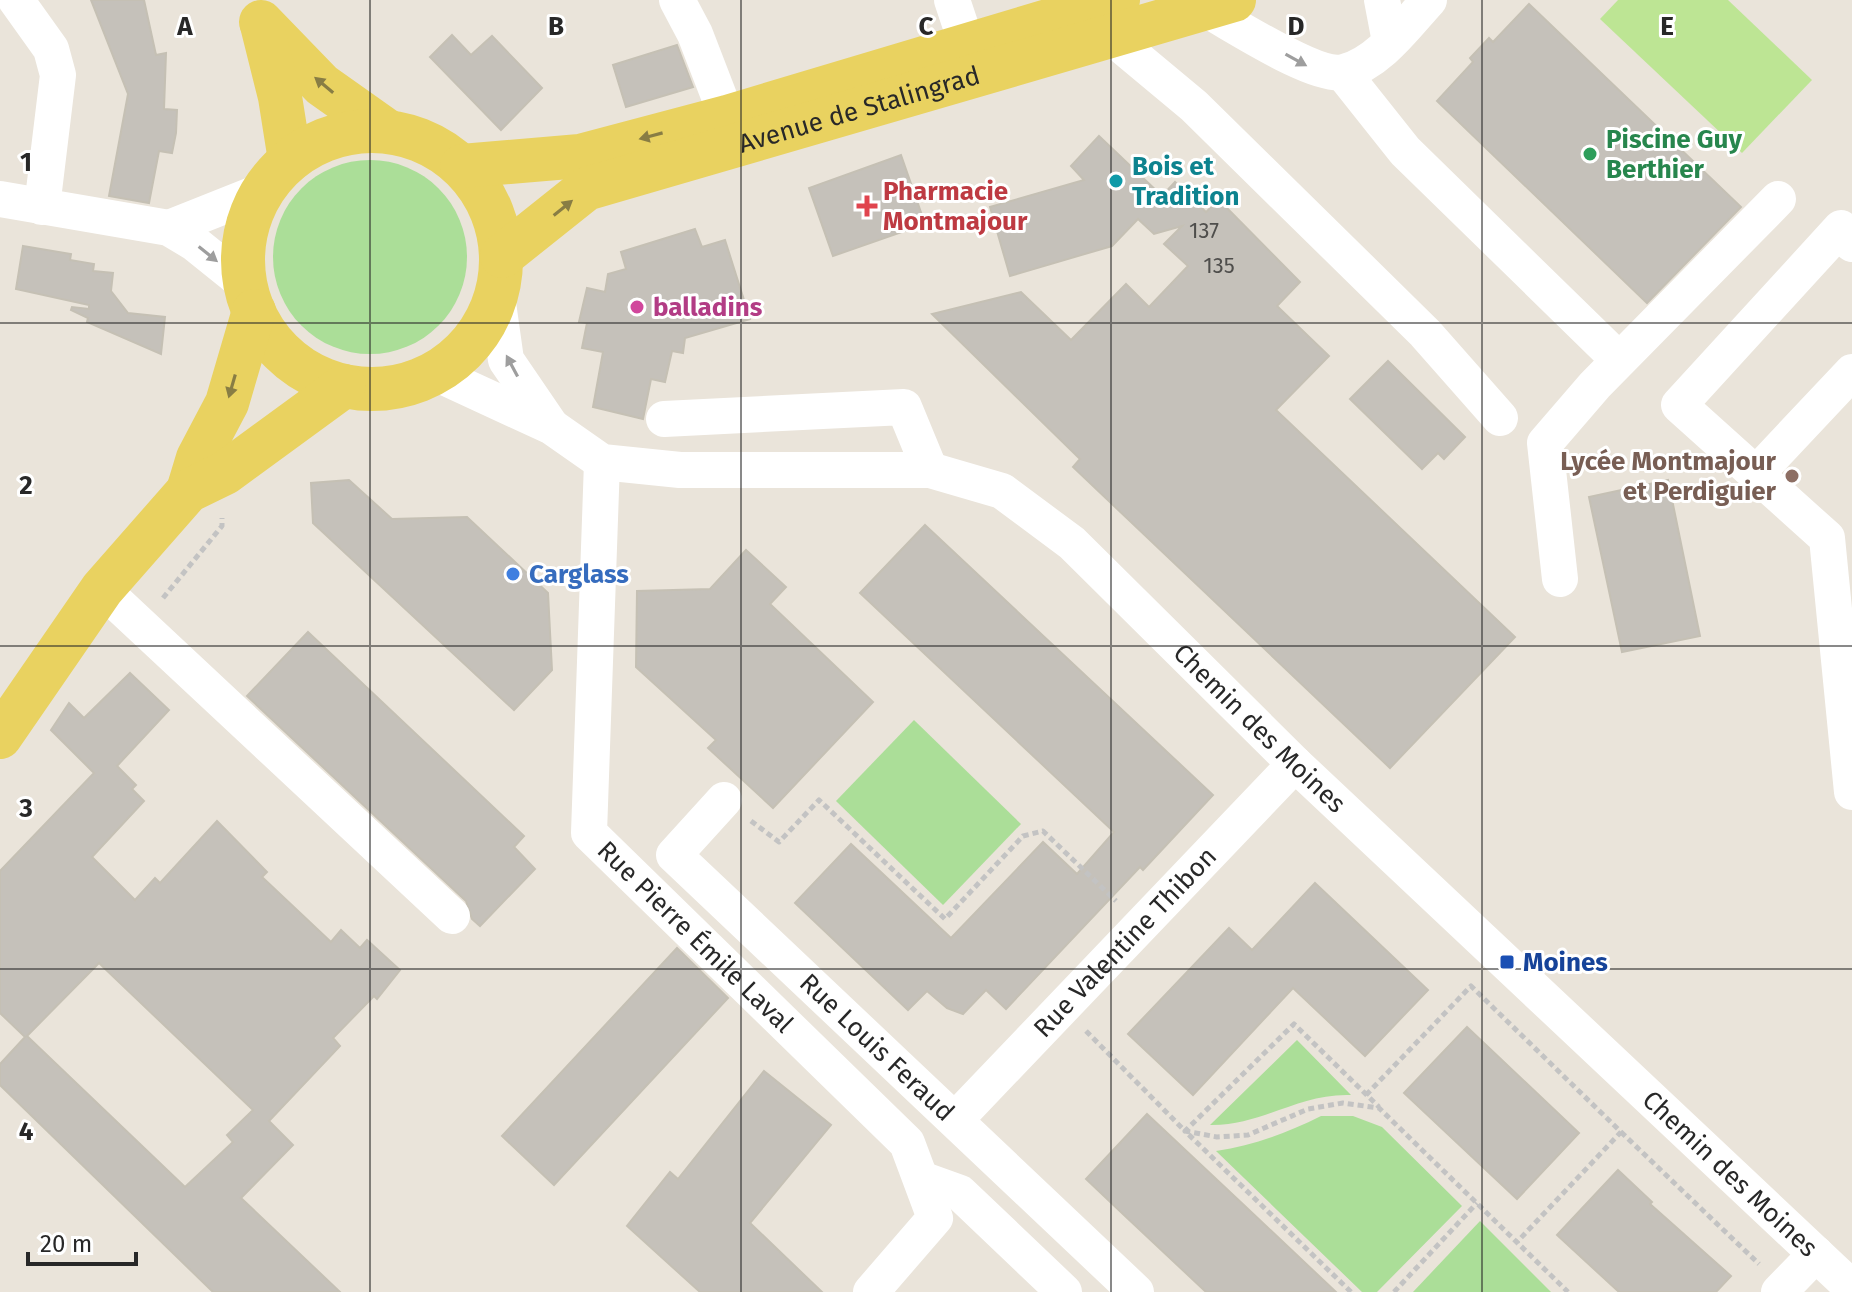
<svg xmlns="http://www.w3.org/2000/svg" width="1852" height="1292" font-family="'Fira Sans',sans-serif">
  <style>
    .green { fill: #abde98 }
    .pitch { fill: #bde594 }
    .building { fill: #c5c1ba; stroke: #c5c0b4; stroke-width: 2; fill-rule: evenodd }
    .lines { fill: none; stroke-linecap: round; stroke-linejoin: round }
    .path { stroke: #c3c3c3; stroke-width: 5; stroke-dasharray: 6 4; stroke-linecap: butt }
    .minor { stroke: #fff; stroke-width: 36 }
    .major { stroke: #e9d260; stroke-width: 44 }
    .oneway { fill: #9e9e9e }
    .oneway2 { fill: #887d44 }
    .grid { fill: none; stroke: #282828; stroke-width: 2; stroke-opacity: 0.55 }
    .leisure-dot { fill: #2e9e5b; stroke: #fff; stroke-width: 3 }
    .culture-dot { fill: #0f9aa8; stroke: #fff; stroke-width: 3 }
    .health-dot { fill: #e0444e; stroke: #fff; stroke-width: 3 }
    .hotel-dot { fill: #d1479c; stroke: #fff; stroke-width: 3 }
    .education-dot { fill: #8d6e63; stroke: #fff; stroke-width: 3 }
    .shop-dot { fill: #3f7fe0; stroke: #fff; stroke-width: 3 }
    .transit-dot { fill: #1a4fb4; stroke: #fff; stroke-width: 3 }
    .labels { text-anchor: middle; stroke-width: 6; stroke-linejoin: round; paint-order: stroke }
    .number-label { font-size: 22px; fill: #4f4e4c }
    .street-label { font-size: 26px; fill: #282828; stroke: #fff }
    .leisure-label { font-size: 26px; font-weight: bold; fill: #27864d; stroke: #fff; text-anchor: start }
    .culture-label { font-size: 26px; font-weight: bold; fill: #0d838f; stroke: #fff; text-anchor: start }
    .health-label { font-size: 26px; font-weight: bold; fill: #be3a42; stroke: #fff; text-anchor: start }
    .hotel-label { font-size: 26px; font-weight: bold; fill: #b23c85; stroke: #fff; text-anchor: start }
    .education-label { font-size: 26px; font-weight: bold; fill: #785e54; stroke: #fff; text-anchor: end }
    .shop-label { font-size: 26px; font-weight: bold; fill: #366cbe; stroke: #fff; text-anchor: start }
    .transit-label { font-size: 26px; font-weight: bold; fill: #164399; stroke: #fff; text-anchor: start }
    .grid-label { font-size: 26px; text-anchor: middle; font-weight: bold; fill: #282828; stroke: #fff; stroke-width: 6; stroke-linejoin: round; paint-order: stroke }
  </style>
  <rect width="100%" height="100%" fill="#eae4da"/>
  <g class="green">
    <circle cx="370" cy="257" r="97"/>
    <path d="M914,720l107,104 -78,81 -107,-104z"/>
    <path d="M1297,1040l54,55c-53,-2 -89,31 -141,30z"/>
    <path d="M1321,1116h32l29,11 80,79 -85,86h-15l-146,-141c38,-6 71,-18 105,-35z"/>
    <path d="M1480,1221l71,71h-138z"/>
  </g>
  <path class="pitch" d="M1618,0h110l84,80 -70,73 -142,-134z"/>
  <g class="building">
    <path d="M91,0h53l12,55 10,-2 -2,56 13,1 -1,23 -4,20 -13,-2 -10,52 -40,-7 19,-102z"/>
    <path d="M1529,4l212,203 -94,96 -210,-202 36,-39 -3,-4 19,-20 4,4z"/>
    <path d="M452,35l19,20 21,-19 50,52 -41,42 -71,-73z"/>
    <path d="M677,45l16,42 -67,20 -13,-42z"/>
    <path d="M1099,136l63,60 13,-14 31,30 13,-12 81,82 -23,24 52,50 -53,54 239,227 -125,131 -317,-301 7,-8 -148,-145 89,-22 50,48 55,-56 23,23 39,-41 -24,-22 18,-18 -28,8 -16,-15 -26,27 -102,30 -20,-69 94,-27 -13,-14z"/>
    <path d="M901,155l24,69 -92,32 -24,-68z"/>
    <path d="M695,229l7,18 23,-7 25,79 -65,19 -2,15 -11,-2 -7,31 -14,-3 -8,40 -50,-12 10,-55 -21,-4 5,-25 -8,-1 8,-34 18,4 3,-18 18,-5 -5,-17z"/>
    <path d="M23,246l48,8 -1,6 24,4 -1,7 20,2 -2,18 17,22 37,4 -4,37 -74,-32 1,-4 -17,-8 1,-3 17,2v-4l-73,-16z"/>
    <path d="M1388,361l77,76 -21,22 -6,-6 -16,16 -72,-70z"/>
    <path d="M349,480l43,39 75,-2 81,76 4,77 -38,40 -201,-187 -2,-40z"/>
    <path d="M1668,480l32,156 -78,16 -33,-155z"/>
    <path d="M925,525l288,270 -70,75 -3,-3 -134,142 -20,-19 -23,24 -16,-6 -20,-17 -19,19 -113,-107 56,-59 100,94 92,-96 34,32 37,-42 -254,-239z"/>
    <path d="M746,550l40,37 -16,17 103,98 -100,106 -65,-60 8,-8 -80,-73 1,-76 73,-2z"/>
    <path d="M308,632l216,204 -10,11 21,22 -55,57 -8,-7 -6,-18 -219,-205z"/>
    <path d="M130,673l39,37 -52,56 19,19 -4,4 12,12 -52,56 43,43 20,-22 5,5 57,-62 50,51 -5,5 69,65 10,-12 19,18 7,-8 33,30 -23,29 -3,-3 -41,42 7,8 -71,75 24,24 -52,53 99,94h-127l-213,-207v-21l25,-27 -25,-24v-142l94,-98 -43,-43 18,-27 15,15zM99,963l154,147 -26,25 6,7 -48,45 -158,-151z"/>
    <path d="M1315,883l113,107 -63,66 -72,-68 -100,107 -65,-61 101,-106 23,22z"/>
    <path d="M677,948l51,50 -174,187 -52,-49z"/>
    <path d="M1467,1027l112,106 -62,66 -113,-106z"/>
    <path d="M764,1071l67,54 -81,98 72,69h-122l-73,-66 43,-54 8,7z"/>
    <path d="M1147,1114l100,94 89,84h-130l-82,-77 -38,-36z"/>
    <path d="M1618,1170l34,32 -2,2 81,72 -15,16h-97l-62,-57z"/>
  </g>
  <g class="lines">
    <g class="path">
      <path d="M163,598l59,-72v-8"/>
      <path d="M751,821l28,21 40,-42 126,119 78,-83 20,-5 73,70"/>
      <path d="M1086,1031l99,100 32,6 31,-2 60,-26 35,-6 36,5 189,184"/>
      <path d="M1366,1095l105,-109 150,146 -104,110"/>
      <path d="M1621,1132l138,132"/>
      <path d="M1351,1292l-166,-161 109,-107 85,83"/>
      <path d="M1394,1292l83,-89"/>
    </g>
    <g class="minor">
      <path d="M16,0l35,49 7,26 -16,132"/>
      <path d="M677,0l18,34 32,83"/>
      <path d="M952,0l15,45"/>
      <path d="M1382,0l8,42"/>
      <path d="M1205,9c28,15 111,70 139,63 35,-9 62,-47 85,-72"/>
      <path d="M1110,36l84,70 231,227 75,85"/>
      <path d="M1343,73l62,78 214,209"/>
      <path d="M0,199l169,29 25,15 51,41"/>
      <path d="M169,228l93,-37"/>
      <path d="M1852,244l-11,-16 -162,177 148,133 25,254"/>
      <path d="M497,296l9,64 45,66"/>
      <path id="s1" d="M435,373l117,54 50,35 78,8h250l72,21 70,52 223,221 557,524"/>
      <path d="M664,419l240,-12 26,63"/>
      <path id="s2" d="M602,462l-13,371 318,310 28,75 -64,74"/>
      <path d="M1756,474l96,-102"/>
      <path d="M1560,579l-15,-136 50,-58 183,-186"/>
      <path d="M102,589l350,327"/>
      <path id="s3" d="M724,800l-50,55 462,437"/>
      <path id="s4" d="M955,1120l340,-356"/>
      <path d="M921,1179l39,14 104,99"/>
      <path d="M1779,1292l37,-38"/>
    </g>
    <g class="major">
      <path d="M261,22l61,63 65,46"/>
      <path d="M262,25l18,72 10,63"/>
      <circle cx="372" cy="260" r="129"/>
      <path d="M462,166l118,-10 147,-39 391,-117"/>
      <path id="s5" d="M502,256l84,-67 648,-189"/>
      <path d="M188,491l10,-33 29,-55 27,-92"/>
      <path d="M0,737l102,-148 86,-98 37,-18 119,-87"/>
    </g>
  </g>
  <defs><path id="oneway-solid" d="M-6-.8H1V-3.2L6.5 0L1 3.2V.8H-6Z" transform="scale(2)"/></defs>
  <g class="oneway">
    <use href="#oneway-solid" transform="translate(1296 60) rotate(29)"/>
    <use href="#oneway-solid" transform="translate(208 254) rotate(39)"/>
    <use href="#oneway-solid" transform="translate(512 366) rotate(-118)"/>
  </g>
  <g class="oneway2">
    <use href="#oneway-solid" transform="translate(324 85) rotate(-140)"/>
    <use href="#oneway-solid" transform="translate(651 136) rotate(165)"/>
    <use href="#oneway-solid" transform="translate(563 208) rotate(-39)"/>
    <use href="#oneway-solid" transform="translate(232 386) rotate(106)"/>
  </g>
  <path class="grid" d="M370,0v1292M741,0v1292M1111,0v1292M1482,0v1292M0,323h1852M0,646h1852M0,969h1852"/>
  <circle class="leisure-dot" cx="1590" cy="154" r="8"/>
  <circle class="culture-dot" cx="1116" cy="181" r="8"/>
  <path class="health-dot" d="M863 194h8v8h8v8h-8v8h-8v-8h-8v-8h8z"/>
  <circle class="hotel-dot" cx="637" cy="307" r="8"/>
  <circle class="education-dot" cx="1792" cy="476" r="8"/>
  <circle class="shop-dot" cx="513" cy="574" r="8"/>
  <rect class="transit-dot" x="1499" y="954" width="16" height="16" rx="4"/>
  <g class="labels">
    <g class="number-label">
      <text x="1204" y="238">137</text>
      <text x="1219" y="273">135</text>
    </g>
    <g class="street-label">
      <text dy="9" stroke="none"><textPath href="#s5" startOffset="392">Avenue de Stalingrad</textPath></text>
      <text dy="9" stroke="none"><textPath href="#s1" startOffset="944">Chemin des Moines</textPath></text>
      <text dy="9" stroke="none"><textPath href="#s2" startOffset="520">Rue Pierre Émile Laval</textPath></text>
      <text dy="9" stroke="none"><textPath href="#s4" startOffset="246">Rue Valentine Thibon</textPath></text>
      <text dy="9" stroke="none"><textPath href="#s3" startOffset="354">Rue Louis Feraud</textPath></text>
      <text dy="9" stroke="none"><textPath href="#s1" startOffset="1592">Chemin des Moines</textPath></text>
    </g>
    <g class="leisure-label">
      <text x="1606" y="148">Piscine Guy<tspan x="1606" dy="30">Berthier</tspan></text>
    </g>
    <g class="culture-label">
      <text x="1132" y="175">Bois et<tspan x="1132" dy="30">Tradition</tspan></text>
    </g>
    <g class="health-label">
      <text x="883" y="200">Pharmacie<tspan x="883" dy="30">Montmajour</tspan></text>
    </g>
    <g class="hotel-label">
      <text x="653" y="316">balladins</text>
    </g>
    <g class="education-label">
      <text x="1776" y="470">Lycée Montmajour<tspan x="1776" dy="30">et Perdiguier</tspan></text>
    </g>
    <g class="shop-label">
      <text x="529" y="583">Carglass</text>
    </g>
    <g class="transit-label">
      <text x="1523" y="971">Moines</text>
    </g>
  </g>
  <g class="grid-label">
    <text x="185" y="35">A</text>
    <text x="556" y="35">B</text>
    <text x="926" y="35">C</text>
    <text x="1296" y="35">D</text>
    <text x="1667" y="35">E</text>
    <text x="26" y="171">1</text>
    <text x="26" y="494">2</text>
    <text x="26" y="817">3</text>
    <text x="26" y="1140">4</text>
  </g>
  <path d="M28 1252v12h108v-12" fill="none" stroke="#282828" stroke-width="4"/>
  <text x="40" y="1252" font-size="24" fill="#282828" stroke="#ffffff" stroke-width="6" paint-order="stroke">20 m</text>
</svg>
